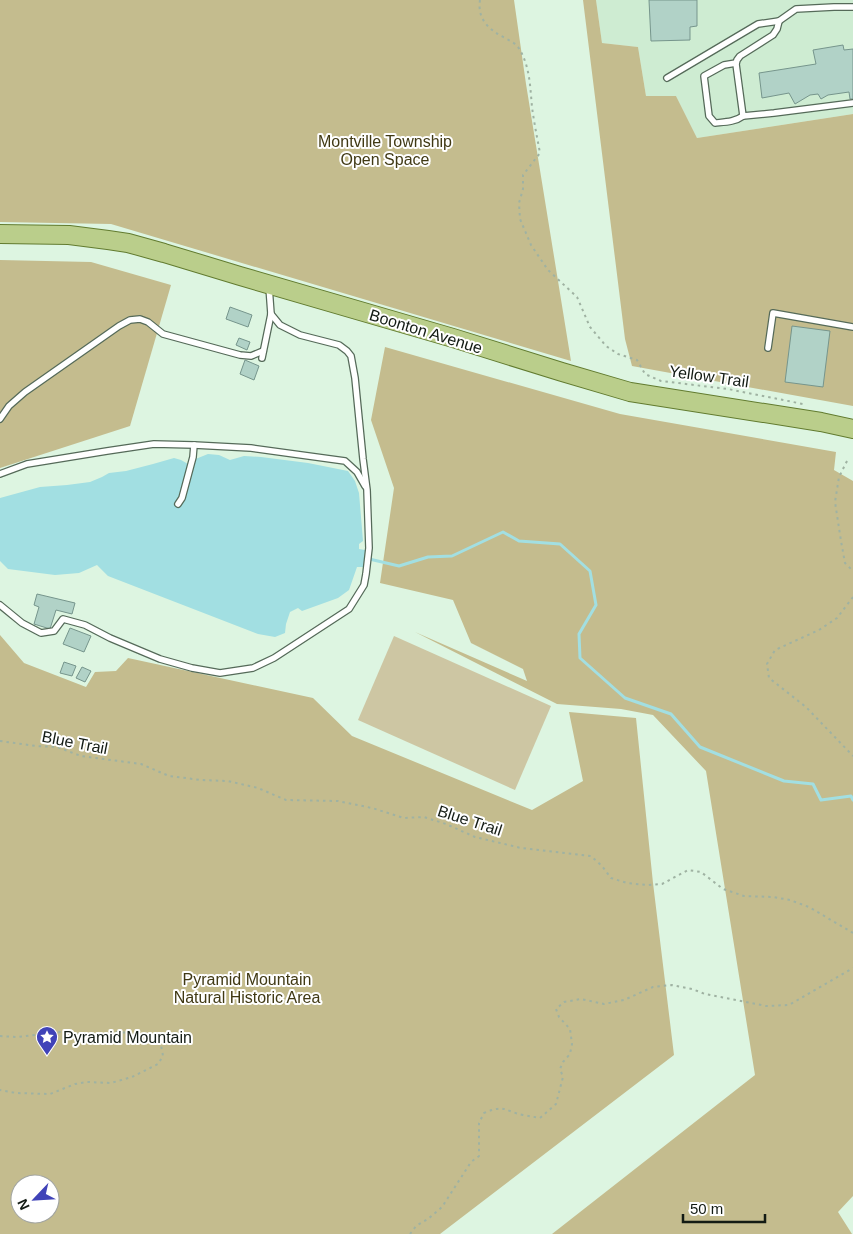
<svg xmlns="http://www.w3.org/2000/svg" width="853" height="1234" font-family="Helvetica,sans-serif">
  <style>
    .built { fill: #ceecd2 }
    .green { fill: #cdc6a3 }
    .forest { fill: #c4bc8e; fill-rule: evenodd }
    .water { fill: #a2dfe2 }
    .lines { fill: none; stroke-linecap: round; stroke-linejoin: round }
    .stream { stroke: #a2dfe2; stroke-width: 3 }
    .building { fill: #b1d2c7; stroke: #76958c }
    .service-casing { stroke: #556a59; stroke-width: 8 }
    .primary-casing { stroke: #627b2f; stroke-width: 20 }
    .path { stroke: #9fb2a2; stroke-width: 2; stroke-dasharray: 2.5 4; stroke-linecap: butt }
    .service { stroke: #fff; stroke-width: 5.5 }
    .primary { stroke: #bace8b; stroke-width: 18 }
    .labels { text-anchor: middle; stroke-width: 4; stroke-linejoin: round; paint-order: stroke }
    .park-label { font-size: 16px; fill: #403914; stroke: #fff }
    .street-label { font-size: 16px; fill: #131b14; stroke: #fff }
    .poi-label { font-size: 16px; fill: #131b14; stroke: #fff; text-anchor: start }
  </style>
  <rect width="100%" height="100%" fill="#ddf5e1"/>
  <path class="built" d="M596,0h257v114l-156,24 -21,-42h-30l-8,-49 -36,-4z"/>
  <path class="green" d="M394,636l157,70 -36,84 -157,-70z"/>
  <g class="forest">
    <path d="M0,0h514l12,84 45,277 -460,-137 -111,-2z"/>
    <path d="M583,0h13l6,43 36,4 8,49h30l21,42 156,-24v292l-221,-40 -7,-27z"/>
    <path d="M0,260l91,2 80,23 -41,141 -130,42z"/>
    <path d="M385,347l235,67 216,38 -2,18 19,11v715l-15,16 14,22h-300l203,-159 -49,-304 -53,-56 -32,-6 -64,-5 -142,-72 112,49 -4,-12 -52,-26 -18,-43 -73,-17 14,-95 -23,-68z"/>
    <path d="M0,635l24,28 62,24 9,-15 21,-1 12,-13 185,40 39,38 180,74 51,-29 -14,-69 67,6 17,165 21,172 -234,179h-440zM20,1184h30v30h-30z"/>
  </g>
  <path class="water" d="M208,454l11,1 11,5 14,-4 17,1 47,6 40,8 7,10 4,12 4,48 -4,3v5l6,1 -1,17h-7l-8,23 -11,8 -36,13 -4,-3 -8,4 -4,12 -1,9 -10,4 -17,-3 -150,-58 -11,-11 -18,8 -24,2 -47,-6 -8,-8v-63l40,-11 27,-2 23,-3 12,-5 7,-4 17,-2 27,-7 21,-6 7,2 7,4 5,-4z"/>
  <g class="lines">
    <path class="stream" d="M365,558l34,8 29,-9 24,-1 51,-24 16,9 41,3 30,27 6,34 -17,29 1,24 45,40 46,16 29,33 84,34 29,3 8,16 30,-4 2,4"/>
  </g>
  <g class="building">
    <path d="M649,0h48v26l-7,1v13l-39,1z"/>
    <path d="M843,45l1,5 9,-1v50h-3l-1,-7 -21,3 -7,4 -3,-5 -8,1 -15,9 -6,-11 -27,5 -3,-25 57,-9 -3,-14z"/>
    <path d="M230,307l22,8 -4,12 -22,-8z"/>
    <path d="M792,326l38,5 -7,56 -38,-5z"/>
    <path d="M239,338l11,4 -3,8 -11,-5z"/>
    <path d="M245,360l14,6 -5,14 -14,-6z"/>
    <path d="M37,594l38,9 -3,11 -16,-4 -6,19 -16,-5 5,-17 -5,-2z"/>
    <path d="M70,628l21,8 -7,16 -21,-8z"/>
    <path d="M64,662l12,4 -4,10 -12,-3z"/>
    <path d="M82,667l9,4 -6,11 -9,-4z"/>
  </g>
  <g class="lines">
    <g class="service-casing">
      <g id="service">
        <path d="M853,7h-19l-38,2 -17,12 -2,8 -4,6 -33,21 -3,4 -1,4 7,52 31,-3 79,-10"/>
        <path d="M736,63l-12,2 -20,11 5,40 6,7c10,-1 20,-1 28,-7"/>
        <path d="M667,78l91,-54 21,-3"/>
        <path d="M768,348l5,-35 80,14"/>
        <path d="M262,358l9,-44 -2,-27"/>
        <path d="M0,419l9,-13 16,-14 94,-66 11,-6 10,-1 8,3 15,12 77,21 11,1 12,-5"/>
        <path d="M0,474l27,-10 80,-13 47,-7 40,1 57,3 94,13 12,11 8,14"/>
        <path d="M178,504l4,-6 11,-41 1,-12"/>
        <path d="M0,605l22,18 19,10 13,-2 9,-12 22,6 25,13 50,21 32,9 28,5 33,-5 21,-10 75,-49 15,-24 2,-11 3,-26 -2,-58 -4,-31 -8,-81 -4,-22 -4,-5 -8,-6 -39,-10 -20,-10 -9,-11"/>
      </g>
    </g>
    <g class="primary-casing">
      <path id="primary" d="M0,234l69,1 39,5 20,3 36,10 76,23 213,62 109,34 68,20 191,30 32,7"/>
    </g>
    <g class="path">
      <path d="M480,0c-3,19 9,30 25,38 5,3 10,5 13,9 12,18 12,39 14,60 2,15 5,30 8,46l-17,22v14l-4,14 1,16 11,26 17,25 29,27 13,30 16,19 12,8 19,6 8,14 16,7 67,8 75,15"/>
      <path d="M847,461l-8,16 -4,25 6,39 4,22 8,8"/>
      <path d="M853,597l-16,21 -18,12 -44,20 -8,14 2,14 37,29 47,49"/>
      <path d="M0,741l36,5 21,1 24,9 60,8 28,12 32,4 27,1 30,7 28,12 52,1 34,7 32,10 20,-1 22,7 29,13 46,11 70,8 11,10 9,12 16,5 20,2 15,-1 26,-14 13,2 22,17 21,7 29,1 17,3 19,7 44,26"/>
      <path d="M0,1036l17,1 43,-5 40,4 16,-4 29,2 12,3 4,8 2,11 -5,8 -26,13 -21,6 -24,-1 -12,2 -25,10 -34,-1 -16,-3"/>
      <path d="M410,1234l6,-8 12,-7 14,-12 29,-45 8,-6v-33l5,-10c22,-9 20,-2 39,2 6,1 11,2 17,3l16,-14 7,-27 -3,-8 3,-7 7,-8 2,-10 -2,-15 -11,-12 -3,-8 8,-7 17,-3 23,5 20,-4 29,-13 19,-2 20,4 13,5 61,12 23,-1 64,-37"/>
    </g>
    <use href="#service" class="service"/>
    <use href="#primary" class="primary"/>
  </g>
  <defs>
    <g id="sight-pin" transform="scale(1.125)"><path d="M0 17L-7.5 6A9.5 9.5 0 1 1 7.5 6Z" fill="#4043b8" stroke="#fff"/><path d="M0-6L1.8-2.2L6-1.7L2.9 1.2L3.7 5.4L0 3.3L-3.7 5.4L-2.9 1.2L-6-1.7L-1.8-2.2Z" fill="#fff"/></g>
  </defs>
  <g fill-rule="evenodd">
    <use href="#sight-pin" x="47" y="1037"/>
  </g>
  <g class="labels">
    <g class="park-label">
      <text x="385" y="147">Montville Township<tspan x="385" dy="18">Open Space</tspan></text>
      <text x="247" y="985">Pyramid Mountain<tspan x="247" dy="18">Natural Historic Area</tspan></text>
    </g>
    <g class="street-label">
      <text transform="translate(426 331) rotate(17)" y="6">Boonton Avenue</text>
      <text transform="translate(709 376) rotate(8)" y="6">Yellow Trail</text>
      <text transform="translate(75 742) rotate(11)" y="6">Blue Trail</text>
      <text transform="translate(470 820) rotate(18)" y="6">Blue Trail</text>
    </g>
    <g class="poi-label">
      <text x="63" y="1043">Pyramid Mountain</text>
    </g>
  </g>
  <g transform="translate(35 1199) rotate(245)"><circle r="24" fill="#ffffff" stroke="#a1a4a1"/>
  <path d="M0-4L9 19L0 12L-9 19Z" fill="#4043b8"/>
  <text y="-8" font-size="14" font-weight="bold" text-anchor="middle" fill="#131b14">N</text>
  </g>
  <path d="M683 1214v8h82v-8" fill="none" stroke="#131b14" stroke-width="2.5"/>
  <text x="690" y="1214" font-size="15" fill="#131b14" stroke="#ffffff" stroke-width="4" paint-order="stroke">50 m</text>
</svg>
